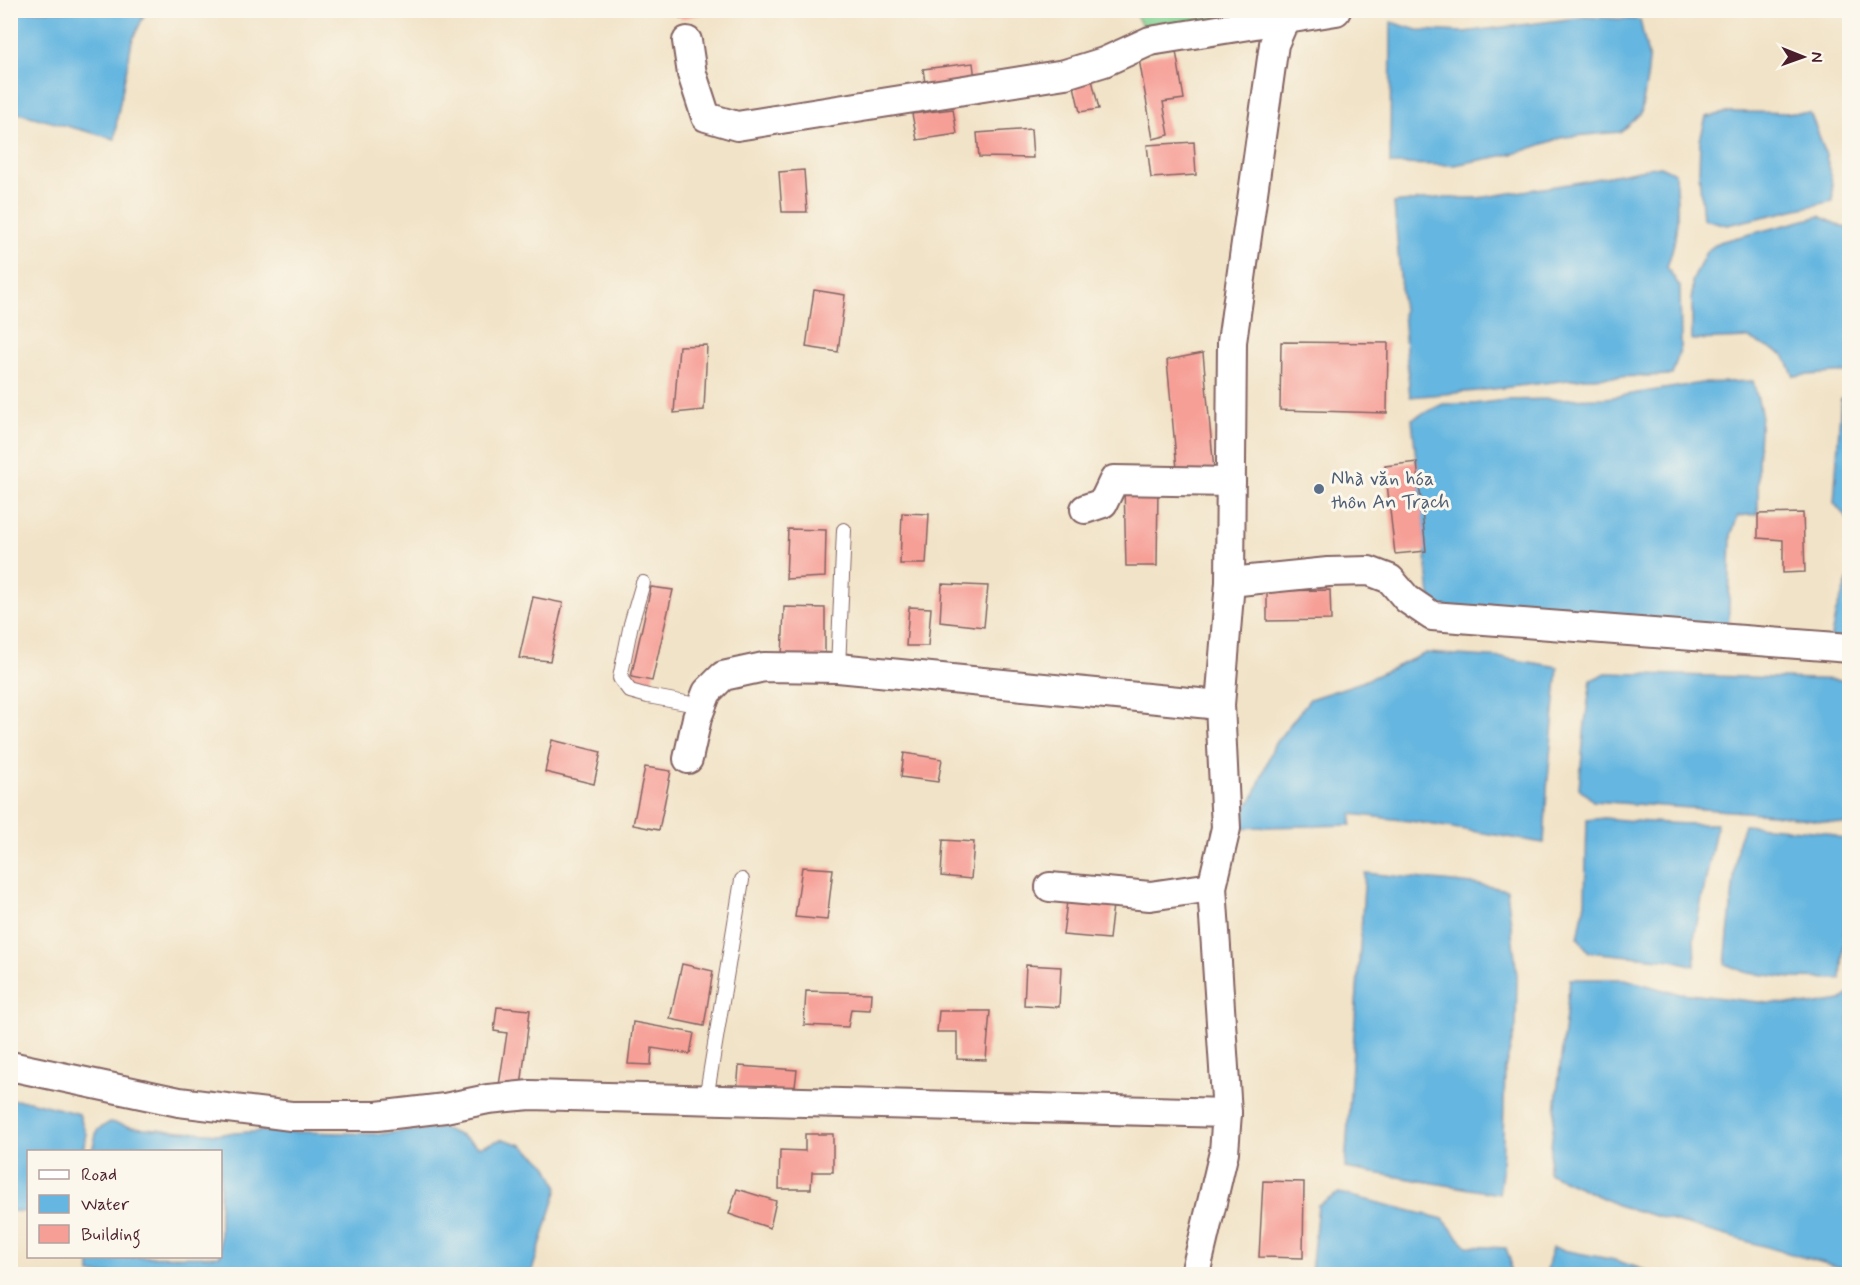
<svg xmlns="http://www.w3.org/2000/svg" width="1860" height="1285" font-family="Mynerve,sans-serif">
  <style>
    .green { fill: #80d191; stroke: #65785e; stroke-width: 1.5 }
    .water { fill: #65b6e0; stroke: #586a86; stroke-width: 1.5 }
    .building { fill: #f69f96 }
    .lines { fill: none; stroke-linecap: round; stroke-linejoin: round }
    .service-casing { stroke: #846462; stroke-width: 16 }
    .minor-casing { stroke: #846462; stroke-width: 32 }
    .service { stroke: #fff; stroke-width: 14 }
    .minor { stroke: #fff; stroke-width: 28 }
    .service-dot { fill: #5c6f8a; stroke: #fbf7ec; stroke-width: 2 }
    .labels { text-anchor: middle; stroke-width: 6; stroke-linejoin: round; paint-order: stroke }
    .service-label { font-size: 20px; fill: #4e5e75; stroke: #fbf7ec; text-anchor: start }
  </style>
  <rect width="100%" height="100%" fill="#fbf7ec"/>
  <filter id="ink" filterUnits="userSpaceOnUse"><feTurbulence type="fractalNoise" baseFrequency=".0167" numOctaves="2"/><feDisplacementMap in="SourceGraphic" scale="12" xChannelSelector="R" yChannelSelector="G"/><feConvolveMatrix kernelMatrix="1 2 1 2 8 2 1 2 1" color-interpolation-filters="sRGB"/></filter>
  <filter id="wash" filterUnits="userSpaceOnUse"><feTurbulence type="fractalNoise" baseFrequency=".008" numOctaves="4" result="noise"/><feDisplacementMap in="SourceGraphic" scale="24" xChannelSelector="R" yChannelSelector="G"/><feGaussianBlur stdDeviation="1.35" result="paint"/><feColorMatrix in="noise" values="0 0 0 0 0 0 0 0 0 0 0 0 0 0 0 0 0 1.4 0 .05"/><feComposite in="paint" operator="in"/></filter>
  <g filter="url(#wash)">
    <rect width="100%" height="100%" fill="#f1e3c7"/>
    <path class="green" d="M1286,10l-136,31 -16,-30z"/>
    <g class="water">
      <path d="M10,11h136l-14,30 -15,77 -2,21 -104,-28z"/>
      <path d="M1585,17l55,3 9,40 -2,19 -6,34 -21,19 -56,5 -47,16 -63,12 -64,-1 1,-142 26,8 47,2z"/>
      <path d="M1731,112l79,1c12,29 23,56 23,88l-106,24 -24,-6 -4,-46 1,-33 6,-23z"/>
      <path d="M1660,166l15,7c3,37 5,58 -8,94l13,20 1,60 -9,28 -87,3 -108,13 -67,6 -16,-194 44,-5h40l91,-14z"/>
      <path d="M1820,216l22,11 7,1v144l-55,4 -10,-21 -36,-17 -56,2v-58l14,-30 13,-10z"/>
      <path d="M1753,381l8,31 -3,52v50l-20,2 -7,19 -3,103 -296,-22 -20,-197 31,-15h31l32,-4 100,-2 96,-15z"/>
      <path d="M1841,398h8v123l-15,-18z"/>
      <path d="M1849,577v71l-20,-2 7,-34z"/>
      <path d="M1426,653l78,5 54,9 -11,123 -3,53 -134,-22 -58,-7 -1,11 -125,3 27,-30 21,-53 36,-46 52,-17z"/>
      <path d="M1606,673l243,7v145l-77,-11 -179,-13 -14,-13 6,-65 6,-43z"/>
      <path d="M1604,818c38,4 74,7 113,6l-23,114 1,28 -23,-6 -83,-8 -11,-14 7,-36 2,-82z"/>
      <path d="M1744,825l80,7 22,8 1,54 -6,85 -50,-1 -43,-5 -23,-9 13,-123z"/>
      <path d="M1365,873l117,12 25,5 10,86 -1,50 -11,43 -3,103 -3,22 -154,-26z"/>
      <path d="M1570,979h55l46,13 97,11 43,2 30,-5 8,-6v276l-229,-64 -72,-33z"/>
      <path d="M12,1100l17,1 50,13 7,20 -3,17 -55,1v60l-17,-1 -1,-110z"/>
      <path d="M110,1122l21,5 88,7 47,-3 113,3 63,-6 19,8 18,11 24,-8 19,6 25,20 11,23 -27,86h-441v-17l130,-1v-104l-128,-1 5,-21z"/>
      <path d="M1339,1193l104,26 17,20 7,7 39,2 4,12v14h-199l7,-69z"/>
      <path d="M1552,1248l63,12 41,14h-108l-1,-4z"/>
    </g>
    <g id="blocks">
      <g class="building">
        <path d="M679,10h36v1l-35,8z"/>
        <path d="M1176,51l8,48 -21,3 6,33 -16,4 -14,-80z"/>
        <path d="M973,63l3,25 -49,8 -4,-27z"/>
        <path d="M1089,67l10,42 -19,3 -9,-39z"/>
        <path d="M953,109l4,25 -40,6 -5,-26z"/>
        <path d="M1031,129l2,29 -54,-1 -2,-24z"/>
        <path d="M1194,142l2,33 -45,3 -4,-33z"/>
        <path d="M804,170l3,42h-25l-3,-40z"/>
        <path d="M814,290l31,5 -7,57 -32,-5z"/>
        <path d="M1281,342l107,1 -1,70 -107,-3z"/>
        <path d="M707,345l-3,65 -30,3 5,-67z"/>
        <path d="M1203,353l11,117 -36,10 -11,-120z"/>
        <path d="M1417,462l9,89 -31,3 -10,-88z"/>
        <path d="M1124,485l34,1 -1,80h-31z"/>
        <path d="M902,513l27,1 -3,50h-26z"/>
        <path d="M1803,513l2,59 -22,1v-33l-25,-2v-24z"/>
        <path d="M788,529l38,1 -1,47 -39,2z"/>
        <path d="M942,584l46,2 -4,41 -44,-5z"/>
        <path d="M651,587l22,3 -21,91 -21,-4z"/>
        <path d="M1330,590l1,30 -64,1v-30z"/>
        <path d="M533,597l30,6 -13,58 -31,-3z"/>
        <path d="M784,607l41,1v51l-43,-1z"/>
        <path d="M909,607l22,1 -3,38h-22z"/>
        <path d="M552,740l49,12 -7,32 -49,-12z"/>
        <path d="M904,753l38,6 -4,23 -37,-5z"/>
        <path d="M645,767l26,4 -12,59 -26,-5z"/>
        <path d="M943,840l31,2 -3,37 -30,-3z"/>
        <path d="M802,867l31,2 -6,51 -32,-3z"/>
        <path d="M1067,901l46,4 -4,34 -46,-4z"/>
        <path d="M682,964l31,7 -9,55 -34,-7z"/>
        <path d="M1026,965l35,2 -2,40 -35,-2z"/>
        <path d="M806,991l65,2 -1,17 -19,-1 -3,18 -44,-2z"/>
        <path d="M497,1007l33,3 -10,86 -22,-4 9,-59 -13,-2z"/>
        <path d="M939,1011h51l-4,49 -29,-1v-27h-20z"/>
        <path d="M633,1022l61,11 -4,21 -38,-6 -1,17 -23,-1z"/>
        <path d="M739,1066l58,4 -3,25 -57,-3z"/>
        <path d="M805,1134h28v38h-21l-1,17h-32l1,-39 25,1z"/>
        <path d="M1263,1181l41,1 -1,76 -44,-1z"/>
        <path d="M737,1189l39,12 -6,27 -41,-14z"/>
      </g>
    </g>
  </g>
  <g filter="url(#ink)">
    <use href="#blocks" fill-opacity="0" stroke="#846462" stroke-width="1.5"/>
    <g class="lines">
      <g class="service-casing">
        <g id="service">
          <path d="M643,583l-12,41 -11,54 10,13 18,5 54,10"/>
          <path d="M838,668l6,-138"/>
          <path d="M706,1099l36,-219"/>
        </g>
      </g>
      <g class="minor-casing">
        <g id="minor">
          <path d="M687,41l5,33 14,43 31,9 328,-52 39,-12 46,-21 186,-30"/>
          <path d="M1085,509l18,-6 11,-23 117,2"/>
          <path d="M1230,582l98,-10 41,-1 21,8 17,20 25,17 418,32"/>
          <path d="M688,759l9,-41 10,-26 16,-16 41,-9 74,1 382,37"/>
          <path d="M1050,887l100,9 62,-9"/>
          <path d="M10,1066l169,36 112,14h86l68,-8 43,-9 42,-4 697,18"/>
          <path d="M1195,1274l29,-122 3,-39 -15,-226 14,-59 -6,-123 10,-123 2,-240 42,-298 11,-25 1,-9"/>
        </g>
      </g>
      <use href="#service" class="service"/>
      <use href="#minor" class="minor"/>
    </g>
  </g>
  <circle class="service-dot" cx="1319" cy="489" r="6"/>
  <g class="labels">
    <g class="service-label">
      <text x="1331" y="485">Nhà văn hóa<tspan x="1331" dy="23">thôn An Trạch</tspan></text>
    </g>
  </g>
  <rect width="1860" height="1285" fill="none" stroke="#fbf7ec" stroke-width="36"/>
  <rect x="27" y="1150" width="195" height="108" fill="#fbf7ec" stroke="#b4a19f" stroke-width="1.5"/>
  <rect x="39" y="1170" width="30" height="9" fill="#ffffff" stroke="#b4a19f" stroke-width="1.5"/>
  <text x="81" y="1180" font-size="18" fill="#4a1f2b">Road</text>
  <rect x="39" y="1195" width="30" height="18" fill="#65b6e0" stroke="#b4a19f" stroke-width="1.5"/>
  <text x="81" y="1210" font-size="18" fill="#4a1f2b">Water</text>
  <rect x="39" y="1225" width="30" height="18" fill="#f69f96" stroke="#b4a19f" stroke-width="1.5"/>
  <text x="81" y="1240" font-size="18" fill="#4a1f2b">Building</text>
  <g transform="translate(1803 57) rotate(91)" stroke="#fbf7ec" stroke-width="4.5" paint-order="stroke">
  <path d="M0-4.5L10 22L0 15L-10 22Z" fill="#4a1f2b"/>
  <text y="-9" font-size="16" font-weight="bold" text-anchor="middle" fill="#4a1f2b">N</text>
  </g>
</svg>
